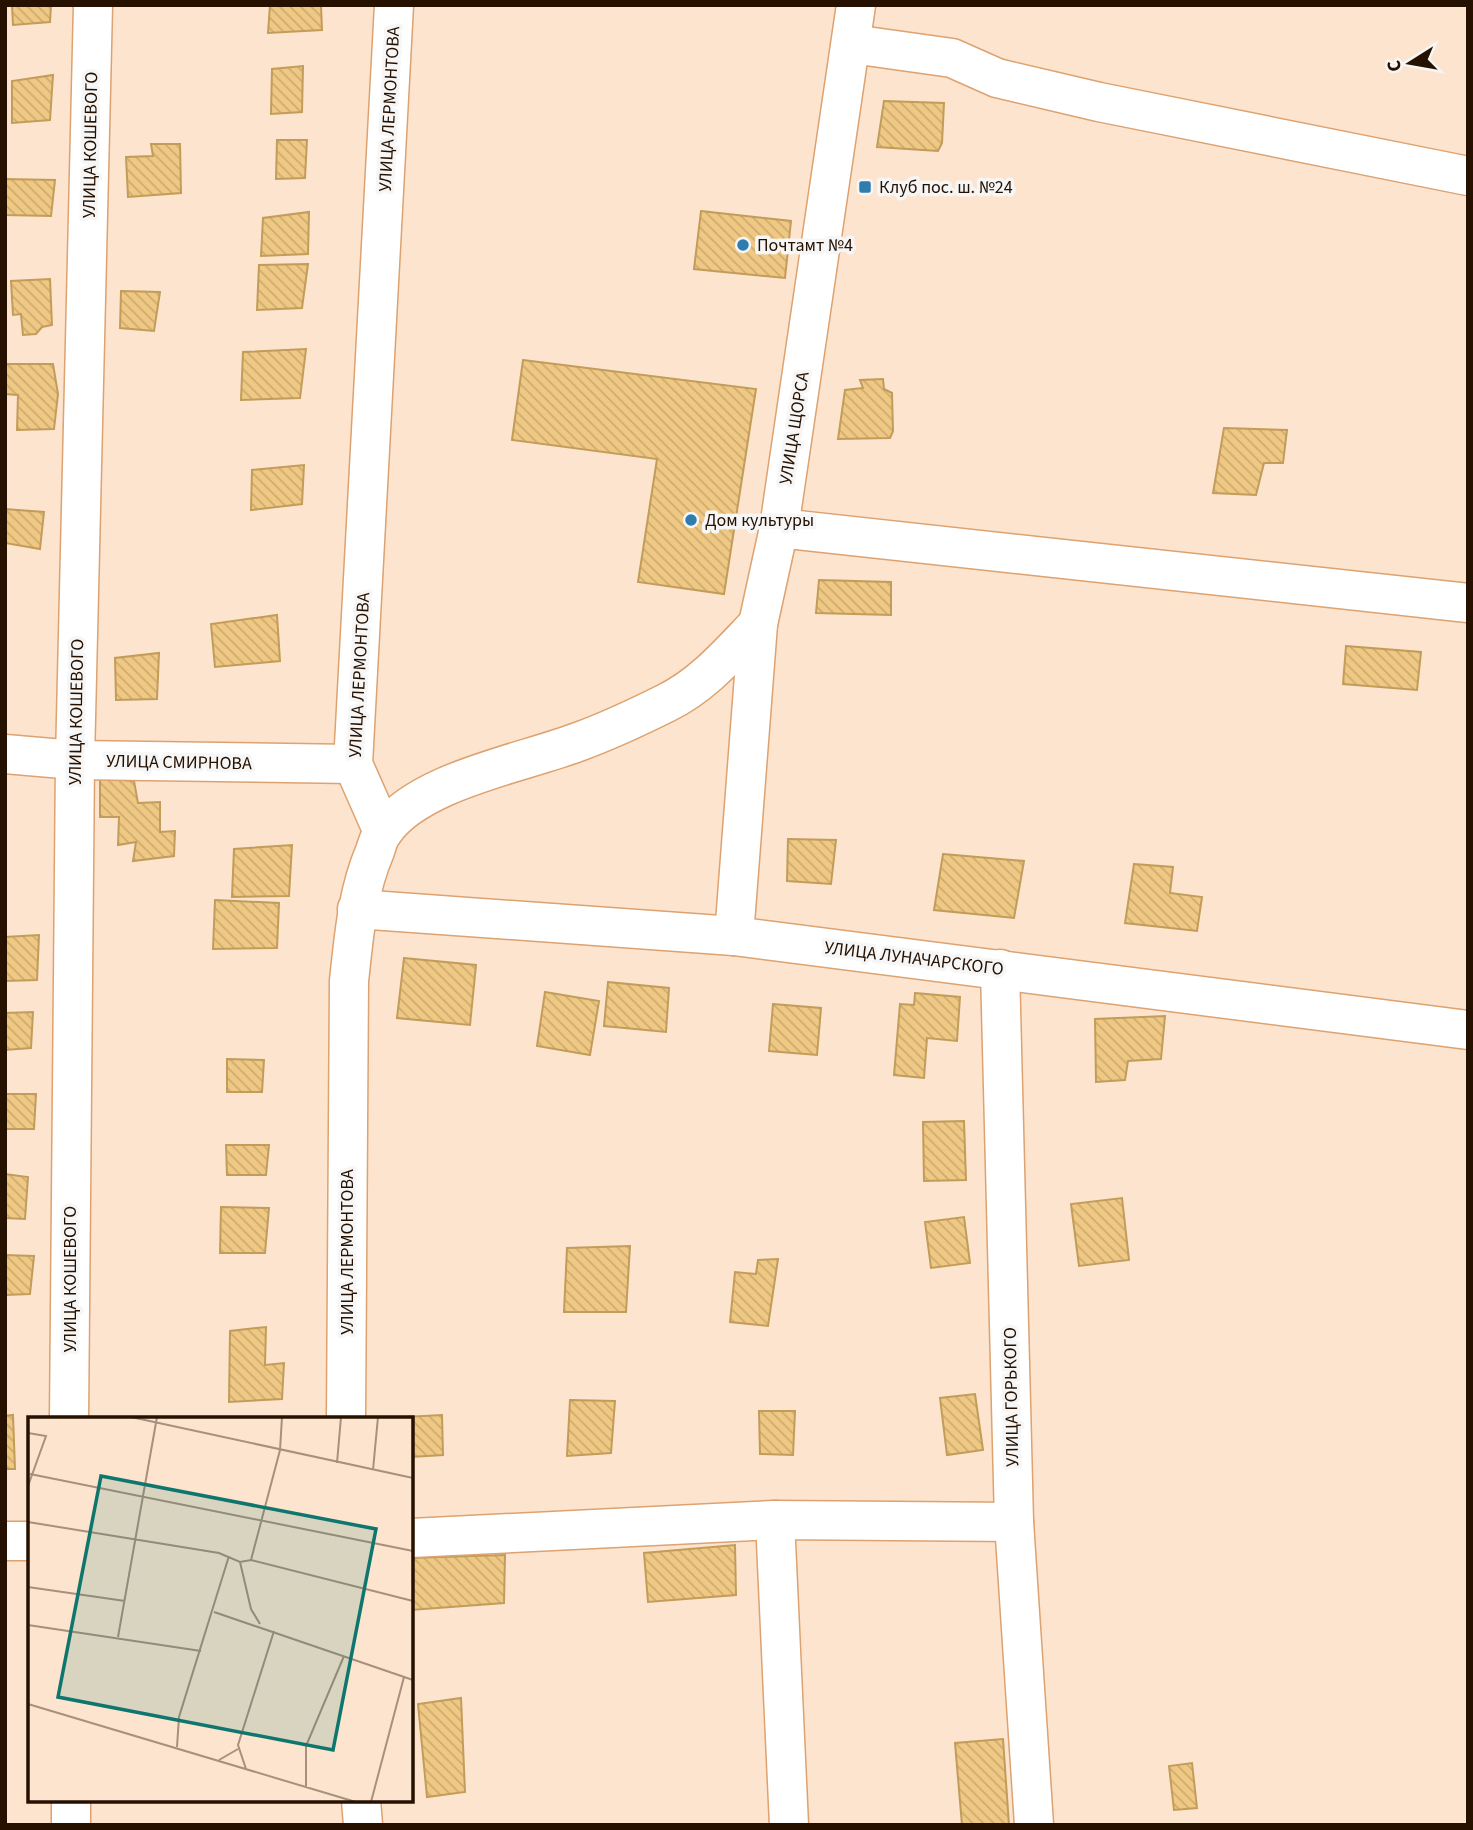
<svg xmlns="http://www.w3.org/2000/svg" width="1473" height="1830" font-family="'Source Sans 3',sans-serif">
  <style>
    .building { fill: url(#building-back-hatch); stroke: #c29d59; stroke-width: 2 }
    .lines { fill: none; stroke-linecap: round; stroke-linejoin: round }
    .minor-casing { stroke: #dda26f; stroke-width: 41 }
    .minor { stroke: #fff; stroke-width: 38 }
    .poi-dot { fill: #2f7daf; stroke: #f6f6f6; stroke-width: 2.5 }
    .labels { text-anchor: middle; stroke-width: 7; stroke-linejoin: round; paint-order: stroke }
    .street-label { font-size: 18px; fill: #261100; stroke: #f6f6f6 }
    .poi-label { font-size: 18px; fill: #261100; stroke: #f6f6f6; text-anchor: start }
    .inset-road { fill: none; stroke: #a7907c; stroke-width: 2 }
    .view { fill: #0f766e; fill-opacity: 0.15; stroke: #0f766e; stroke-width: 3.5 }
    .inset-edge { fill: none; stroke: #261100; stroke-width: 3.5 }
  </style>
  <defs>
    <pattern id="building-back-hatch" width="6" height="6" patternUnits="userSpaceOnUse" patternTransform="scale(1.75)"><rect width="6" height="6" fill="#efc884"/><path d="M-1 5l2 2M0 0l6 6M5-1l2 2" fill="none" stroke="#cdab70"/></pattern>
  </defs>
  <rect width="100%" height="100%" fill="#fde4cf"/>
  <g class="building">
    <path d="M12,5h39l-1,17 -37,3z"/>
    <path d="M270,5h51l1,25 -54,3z"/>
    <path d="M303,66l-1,46 -31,2 1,-45z"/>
    <path d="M53,75l-3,45 -38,3v-42z"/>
    <path d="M884,101l60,2 -2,40 -4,8 -61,-4z"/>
    <path d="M277,140h30l-2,38 -29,1z"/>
    <path d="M151,144h29l1,49 -53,4 -2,-40 27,-1z"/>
    <path d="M5,179l50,1 -4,36 -46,-1z"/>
    <path d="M701,211l90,10 -6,57 -91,-9z"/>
    <path d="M309,212l-1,42 -47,2 2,-38z"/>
    <path d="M308,264l-6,44 -45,2 2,-45z"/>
    <path d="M50,279l2,46 -10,2 -6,7 -13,1 -2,-21 -8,1 -2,-34z"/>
    <path d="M121,291l39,1 -6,39 -34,-3z"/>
    <path d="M306,349l-6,49 -59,2 2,-48z"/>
    <path d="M523,360l233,29 -32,205 -86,-12 19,-123 -145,-19z"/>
    <path d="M5,364h48l5,30 -4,35 -37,1 1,-35 -13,-1z"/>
    <path d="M883,379l1,10 8,4 1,38 -3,7 -52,1 7,-49 18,-2 -3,-8z"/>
    <path d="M1224,428l63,2 -4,33h-19l-8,32 -43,-2z"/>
    <path d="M304,465l-2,39 -51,6 1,-40z"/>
    <path d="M5,509l39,3 -4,37 -35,-6z"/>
    <path d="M819,580l72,2v33l-75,-2z"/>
    <path d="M277,615l3,46 -65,6 -4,-43z"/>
    <path d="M1346,646l75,6 -4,38 -74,-6z"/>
    <path d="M159,653l-2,46 -41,1 -1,-42z"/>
    <path d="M100,778l34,3 4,22 22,-1v30l15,-1 -1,25 -41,5 3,-19 -18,3 1,-28h-19z"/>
    <path d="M788,839l48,1 -5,44 -44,-3z"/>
    <path d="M292,845l-3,51 -57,1 2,-48z"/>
    <path d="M943,854l81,7 -10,57 -80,-8z"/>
    <path d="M1134,864l39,3 -3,26 32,4 -5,34 -72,-8z"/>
    <path d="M215,900l64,3 -2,45 -64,1z"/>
    <path d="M39,935l-2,45 -32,1v-44z"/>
    <path d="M404,958l72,7 -6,60 -73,-7z"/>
    <path d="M608,982l61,6 -3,44 -62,-6z"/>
    <path d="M545,992l54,9 -9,54 -53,-9z"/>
    <path d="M915,993l45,4 -3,44 -30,-3 -3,40 -30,-3 6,-71 14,1z"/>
    <path d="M773,1004l48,4 -4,47 -48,-4z"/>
    <path d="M33,1012l-2,36 -26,2v-37z"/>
    <path d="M1165,1016l-4,43 -33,2 -3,19 -29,2 -1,-63z"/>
    <path d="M227,1059l37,1 -2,32h-35z"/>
    <path d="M5,1094h31l-2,35h-29z"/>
    <path d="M964,1121l2,59 -42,1 -1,-59z"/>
    <path d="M226,1145h43l-3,30h-39z"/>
    <path d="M5,1174l23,3 -3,42 -20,-1z"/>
    <path d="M1122,1198l7,62 -50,6 -8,-62z"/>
    <path d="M221,1207l48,1 -4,45h-45z"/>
    <path d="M964,1217l6,46 -39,5 -6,-46z"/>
    <path d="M630,1246l-4,66h-62l3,-64z"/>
    <path d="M5,1255l29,1 -4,38 -25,1z"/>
    <path d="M778,1259l-10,67 -38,-4 5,-50 21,2 2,-14z"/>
    <path d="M266,1327l-1,38 19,-2 -2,36 -53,3 1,-71z"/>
    <path d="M975,1394l8,56 -36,5 -7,-57z"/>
    <path d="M570,1400l45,1 -4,52 -44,3z"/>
    <path d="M759,1411h36l-2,44 -33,-1z"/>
    <path d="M13,1415l2,54h-10v-53z"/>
    <path d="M442,1415l1,40 -32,2v-38l-7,-2z"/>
    <path d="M735,1545l1,50 -88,7 -4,-49z"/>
    <path d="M505,1555l-1,48 -93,7v-52z"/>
    <path d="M461,1698l4,94 -38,5 -9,-93z"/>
    <path d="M1003,1739l6,86h-47l-7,-82z"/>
    <path d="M1192,1763l5,45 -23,2 -5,-44z"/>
  </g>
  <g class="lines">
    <g class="minor-casing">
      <g id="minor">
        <path d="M852,44l100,14 45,20 102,24 369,74"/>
        <path d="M779,528l689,75"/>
        <path d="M5,754l70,6 278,4"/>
        <path d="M383,832l-30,-68 41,-759"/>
        <path d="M357,909l377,27 734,94"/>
        <path d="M734,936l24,-312 21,-96 77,-523"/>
        <path d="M1000,969l14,553 20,303"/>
        <path d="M69,1419l6,-659 18,-755"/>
        <path d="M346,1419l3,-438c5,-45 8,-88 26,-130 2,-6 4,-14 8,-19 34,-51 140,-69 195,-90 30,-11 60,-25 88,-39 37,-18 64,-50 92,-79"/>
        <path d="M775,1520l14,305"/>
        <path d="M411,1538l364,-18 239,2"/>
        <path d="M5,1541h25"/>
        <path d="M71,1800v25"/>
        <path d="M361,1800l2,25"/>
      </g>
    </g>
    <use href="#minor" class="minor"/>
  </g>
  <g class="poi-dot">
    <rect x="858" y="180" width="14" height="14" rx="3.5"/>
    <circle cx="743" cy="245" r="7"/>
    <circle cx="691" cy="520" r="7"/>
  </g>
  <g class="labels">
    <g class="street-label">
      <text transform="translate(389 109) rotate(-87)" y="6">УЛИЦА ЛЕРМОНТОВА</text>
      <text transform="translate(90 145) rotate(-89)" y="6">УЛИЦА КОШЕВОГО</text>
      <text transform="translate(794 428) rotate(-81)" y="6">УЛИЦА ЩОРСА</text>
      <text transform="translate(359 675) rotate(-87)" y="6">УЛИЦА ЛЕРМОНТОВА</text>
      <text transform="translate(76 712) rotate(-89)" y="6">УЛИЦА КОШЕВОГО</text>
      <text transform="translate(179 762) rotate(1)" y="6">УЛИЦА СМИРНОВА</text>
      <text transform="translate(914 958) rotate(7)" y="6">УЛИЦА ЛУНАЧАРСКОГО</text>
      <text transform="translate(347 1252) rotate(-90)" y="6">УЛИЦА ЛЕРМОНТОВА</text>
      <text transform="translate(70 1279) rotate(-90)" y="6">УЛИЦА КОШЕВОГО</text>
      <text transform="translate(1011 1397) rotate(-91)" y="6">УЛИЦА ГОРЬКОГО</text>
    </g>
    <g class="poi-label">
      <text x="879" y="193">Клуб пос. ш. №24</text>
      <text x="757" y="251">Почтамт №4</text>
      <text x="705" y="526">Дом культуры</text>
    </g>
  </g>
  <g transform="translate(28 1417)">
    <rect width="385" height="385" fill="#fde4cf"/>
    <path class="inset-road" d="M103,0l282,61M0,16l18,3 -18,50M309,46l4,-46M345,53l5,-53M2,57l383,77M0,105l191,31 21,9 11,-2 162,41M223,143l29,-110 2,-33M212,145l11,47 9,15M0,170l97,14M186,195l199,68M0,208l173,26M90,220l39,-220M0,287l328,98M149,330l2,-30 50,-161M191,343l19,-11M218,352l-8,-24 36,-114M278,371v-42l38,-90M343,385l33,-125"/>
    <path class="view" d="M73,59l275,53 -43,221 -275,-53z"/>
    <rect width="385" height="385" class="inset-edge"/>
  </g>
  <rect width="1473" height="1830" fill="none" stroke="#261100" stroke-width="14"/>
  <g transform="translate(1410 63) rotate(259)" stroke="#f6f6f6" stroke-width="5" paint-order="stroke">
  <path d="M0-5L12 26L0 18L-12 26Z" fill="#261100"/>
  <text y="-10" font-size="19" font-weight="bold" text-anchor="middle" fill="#261100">С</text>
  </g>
</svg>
